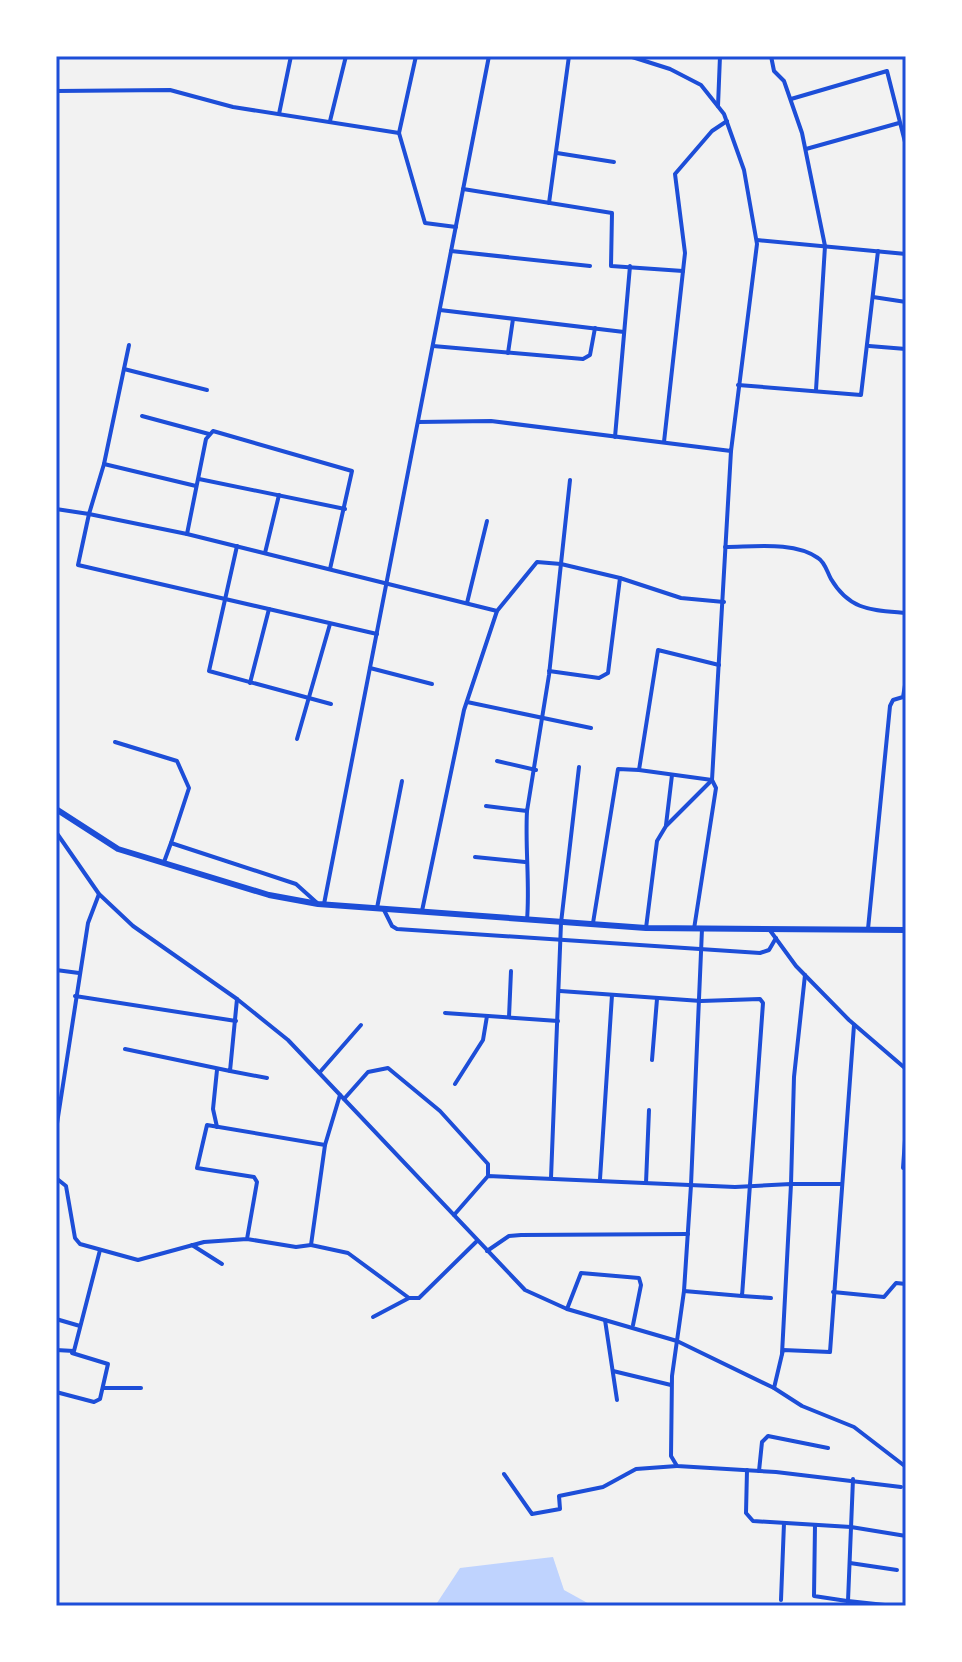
<svg xmlns="http://www.w3.org/2000/svg" width="962" height="1662" font-family="'Roboto Serif',serif">
  <style>
    .water { fill: #bfd3fe }
    .lines { fill: none; stroke-linecap: round; stroke-linejoin: round }
    .minor { stroke: #1d4ed8; stroke-width: 4 }
    .trunk { stroke: #1d4ed8; stroke-width: 6 }
    .neatline { fill: none; stroke: #1d4ed8; stroke-width: 3 }
  </style>
  <rect width="100%" height="100%" fill="#f2f2f2"/>
  <path class="water" d="M553,1557l11,33 29,16h-158l25,-38z"/>
  <g class="lines">
    <g class="minor">
      <path d="M416,56l-17,77 26,90 31,4"/>
      <path d="M771,56l3,15 10,10 18,52 23,113 -9,144"/>
      <path d="M56,91l114,-1 63,17 166,26"/>
      <path d="M791,99l96,-28 19,75"/>
      <path d="M718,106l2,-50"/>
      <path d="M279,114l12,-58"/>
      <path d="M330,121l16,-65"/>
      <path d="M806,149l93,-26"/>
      <path d="M557,153l57,9"/>
      <path d="M463,189l149,24 -1,53 72,5"/>
      <path d="M549,203l20,-147"/>
      <path d="M757,240l149,14"/>
      <path d="M451,251l139,15"/>
      <path d="M873,297l33,5"/>
      <path d="M440,310l184,22"/>
      <path d="M433,346l150,13 7,-4 5,-27"/>
      <path d="M869,346l37,3"/>
      <path d="M508,353l5,-34"/>
      <path d="M124,369l83,21"/>
      <path d="M738,385l123,10 17,-144"/>
      <path d="M142,416l67,18"/>
      <path d="M418,422l73,-1 240,30 26,-207 -13,-74 -20,-56 -23,-29 -31,-16 -41,-13"/>
      <path d="M615,437l15,-171"/>
      <path d="M664,442l21,-189 -10,-79 37,-43 15,-10"/>
      <path d="M104,464l25,-119"/>
      <path d="M199,479l146,30"/>
      <path d="M56,509l33,5 15,-50 92,22"/>
      <path d="M187,534l19,-95 7,-8 139,40 -22,98"/>
      <path d="M237,546l-28,125 122,33"/>
      <path d="M725,547c28,0 69,-6 93,11 7,4 9,14 13,21 19,32 41,31 75,34"/>
      <path d="M265,553l14,-58"/>
      <path d="M467,603l20,-82"/>
      <path d="M377,634l-299,-69 11,-51 98,20 310,77 40,-49 24,2 59,14 61,20 43,4"/>
      <path d="M370,668l62,16"/>
      <path d="M549,671l50,7 9,-5 12,-95"/>
      <path d="M250,683l19,-74"/>
      <path d="M467,702l124,26"/>
      <path d="M297,739l33,-115"/>
      <path d="M115,742l62,19 12,27 -18,55"/>
      <path d="M497,761l39,9"/>
      <path d="M639,770l73,10 4,8 -22,141"/>
      <path d="M486,806l41,5 22,-136 21,-195"/>
      <path d="M527,811c-2,37 3,73 0,109"/>
      <path d="M666,825l6,-50"/>
      <path d="M56,832l43,62 34,32 104,73 51,41 237,250 42,19 110,32 97,47 28,18 52,21 52,40"/>
      <path d="M475,857l50,5"/>
      <path d="M164,862l7,-19 125,41 20,18"/>
      <path d="M324,904l165,-848"/>
      <path d="M377,908l25,-127"/>
      <path d="M384,910l8,16 5,3 363,24 9,-3 7,-12"/>
      <path d="M422,911l42,-201 33,-99"/>
      <path d="M593,923l25,-154 21,1 19,-120 61,15"/>
      <path d="M646,928l11,-87 9,-15 46,-46 19,-329"/>
      <path d="M702,929l-11,256 -7,106 -12,85 -1,80 6,10 99,6 125,15"/>
      <path d="M769,929l27,37 53,54 57,49"/>
      <path d="M868,929l22,-223 3,-6 10,-3 3,-18"/>
      <path d="M56,970l23,3"/>
      <path d="M805,975l-11,102 -3,107h51"/>
      <path d="M560,991l141,10 59,-2 3,4 -21,293 -58,-5"/>
      <path d="M75,996l161,25"/>
      <path d="M445,1013l113,8"/>
      <path d="M509,1017l2,-46"/>
      <path d="M125,1049l105,22 7,-72"/>
      <path d="M652,1060l5,-61"/>
      <path d="M230,1071l37,7"/>
      <path d="M320,1072l41,-47"/>
      <path d="M455,1084l28,-44 4,-24"/>
      <path d="M344,1099l24,-27 20,-4 52,43 48,53v12"/>
      <path d="M217,1127l-4,-18 4,-39"/>
      <path d="M56,1130l32,-207 11,-29"/>
      <path d="M325,1145l15,-50"/>
      <path d="M903,1168l3,-42"/>
      <path d="M56,1178l10,8 9,52 5,6 58,16 66,-18 43,-3 10,-57 -3,-5 -57,-9 10,-43 118,20 -14,100 -15,2 -49,-8"/>
      <path d="M551,1178l10,-255 18,-156"/>
      <path d="M600,1179l12,-184"/>
      <path d="M646,1183l3,-73"/>
      <path d="M454,1215l34,-39 247,11 56,-3 -9,170"/>
      <path d="M192,1245l30,19"/>
      <path d="M311,1245l37,8 61,45h10l58,-57"/>
      <path d="M487,1251l22,-15 12,-1 167,-1"/>
      <path d="M833,1292l51,5 12,-14 10,1"/>
      <path d="M742,1296l29,2"/>
      <path d="M567,1309l14,-36 58,5 2,7 -8,40"/>
      <path d="M373,1317l36,-19"/>
      <path d="M56,1319l24,7"/>
      <path d="M605,1320l12,80"/>
      <path d="M56,1350l18,1 26,-101"/>
      <path d="M613,1371l58,14"/>
      <path d="M103,1388h38"/>
      <path d="M774,1388l9,-38 47,2 24,-327"/>
      <path d="M56,1392l38,10 6,-3 8,-35 -36,-11"/>
      <path d="M747,1470l-1,43 7,8 98,6 55,9"/>
      <path d="M759,1471l3,-29 6,-6 60,12"/>
      <path d="M504,1474l28,40 28,-5 -1,-13 44,-9 33,-18 41,-3"/>
      <path d="M853,1479l-5,122 46,5"/>
      <path d="M815,1525l-1,71 33,5"/>
      <path d="M850,1563l47,7"/>
      <path d="M781,1600l3,-77"/>
    </g>
    <path class="trunk" d="M56,809l62,40 151,46 49,9 328,24 260,2"/>
  </g>
  <rect width="962" height="1662" fill="none" stroke="#ffffff" stroke-width="116"/>
  <rect x="58" y="58" width="846" height="1546" class="neatline"/>
</svg>
